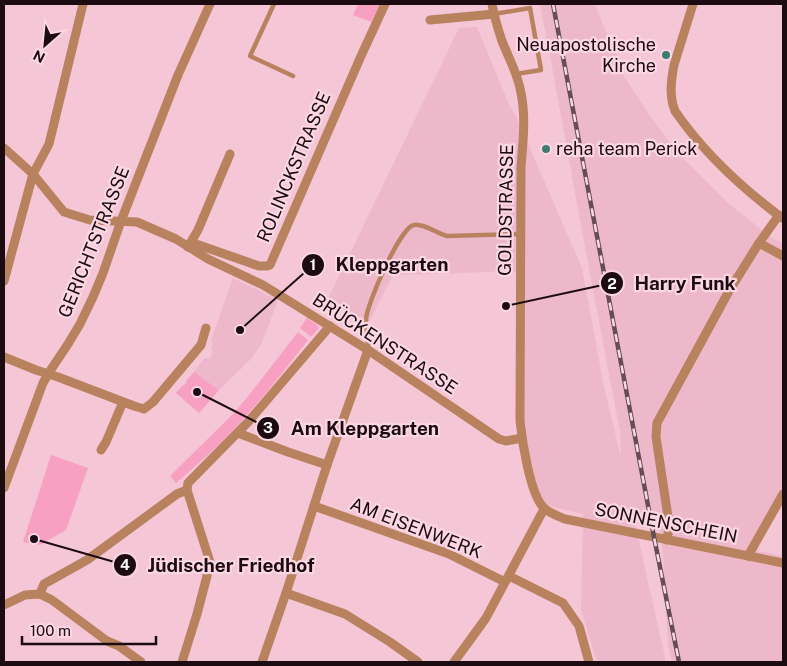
<svg xmlns="http://www.w3.org/2000/svg" width="787" height="666" font-family="'Public Sans',sans-serif">
  <style>
    .built { fill: #edb8ca }
    .green { fill: #f8a0c2 }
    .lines { fill: none; stroke-linecap: round; stroke-linejoin: round }
    .service { stroke: #b8825e; stroke-width: 4.5 }
    .minor { stroke: #b8825e; stroke-width: 9 }
    .rail-casing { stroke: #664c55; stroke-width: 4.5 }
    .rail { stroke: #fbd6e3; stroke-width: 2.5; stroke-dasharray: 8; stroke-linecap: butt }
    .poi-dot { fill: #3c7d6d; stroke: #fbd6e3; stroke-width: 2 }
    .labels { text-anchor: middle; stroke-width: 4.5; stroke-linejoin: round; paint-order: stroke }
    .poi-label { font-size: 18px; fill: #1c0c12; stroke: #fbd6e3; text-anchor: end }
    .street-label { font-size: 18px; fill: #1c0c12; stroke: #fbd6e3 }
    .leader { fill: none; stroke: #1c0c12; stroke-width: 2 }
    .callout-dot { fill: #1c0c12; stroke: #fbd6e3; stroke-width: 2 }
    .mark-label { font-size: 15px; text-anchor: middle; font-weight: bold; fill: #fff }
    .callout-label { font-size: 19px; text-anchor: middle; font-weight: bold; fill: #1c0c12; stroke: #fbd6e3; stroke-width: 4.5; stroke-linejoin: round; paint-order: stroke }
  </style>
  <rect width="100%" height="100%" fill="#f4c6d6"/>
  <g class="built">
    <path d="M540,4h55l9,23 20,41 -2,5 28,43 27,36 52,52 42,33 12,7v261l-24,39 -1,7 25,5v106h-111l-4,-17 -5,-93 -4,-27 -24,-1 31,138h-69l-16,-52 2,-96 -39,-9 -22,-57v-177l-129,4 -24,47 -42,-21 132,-273 18,-1 33,80 5,7 67,154 22,119 17,70 -1,-25 -33,-174 -34,-186z"/>
    <path d="M233,278l45,22 -12,32 -6,14 -10,14 -31,30 -25,-18 11,-14 5,1 3,-9 -2,-1 2,-7 -2,-1z"/>
  </g>
  <g class="green">
    <path d="M358,4h22l-9,18 -18,-7z"/>
    <path d="M307,318l9,6 3,4 -8,9 -11,-9z"/>
    <path d="M298,332l10,8c-24,31 -48,62 -75,90 -18,19 -37,36 -57,53l-6,-7 60,-59 16,-18z"/>
    <path d="M194,372l25,18 -20,23 -23,-20 7,-8h1l3,-3 -1,-1z"/>
    <path d="M51,455l37,13 -22,62 -26,15 -17,-3z"/>
  </g>
  <g class="lines">
    <g class="service">
      <path d="M274,4l-24,52 43,20"/>
      <path d="M494,14l36,-6 11,62 -25,4"/>
      <path d="M368,350c1,-10 -3,-20 -2,-31 1,-15 34,-92 48,-94 9,-2 24,9 33,11l74,-2"/>
    </g>
    <g class="minor">
      <path d="M492,4c2,12 6,25 10,37 7,18 16,33 19,52 5,24 2,49 0,74l-1,254c2,19 10,74 24,87 5,5 14,8 21,11l218,44"/>
      <path d="M693,4l-19,61c-3,16 -5,31 1,46 28,41 67,77 107,107"/>
      <path d="M430,20l64,-6"/>
      <path d="M4,148l29,26 31,38 26,8 47,2 39,17 32,20 55,26 26,16 79,49 131,89 7,2 16,-3"/>
      <path d="M759,243l24,13"/>
      <path d="M188,247l8,-3 63,22h8l3,-1 91,-209 24,-52"/>
      <path d="M188,247l10,-17 32,-76"/>
      <path d="M4,281l29,-107 16,-30 34,-140"/>
      <path d="M4,357l32,13 22,7 76,29 10,3 9,-7 48,-57 5,-17"/>
      <path d="M238,433l50,19 39,13"/>
      <path d="M101,450l5,-8 17,-40"/>
      <path d="M4,488l39,-105 5,-9 20,-30 12,-20 13,-27 10,-24 18,-52 57,-146 32,-71"/>
      <path d="M314,506l135,48 56,28"/>
      <path d="M667,540l2,-13 -1,-10 -12,-80 1,-14 72,-132 30,-48 20,-28"/>
      <path d="M748,556l35,-62"/>
      <path d="M509,576l54,27 16,23 10,36"/>
      <path d="M286,593l59,21 45,28 28,20"/>
      <path d="M40,594l4,-10 43,-24 90,-66 10,-4 1,-7 61,-62 81,-95"/>
      <path d="M4,605l21,-10 15,-1 12,6 55,41 12,5 22,16"/>
      <path d="M182,662l15,-48 10,-38 3,-14 -23,-72"/>
      <path d="M262,662l24,-69 41,-128 41,-115"/>
      <path d="M454,662l32,-44 58,-109"/>
    </g>
    <g class="rail-casing">
      <path id="rail" d="M553,4l101,533 25,125"/>
    </g>
    <use href="#rail" class="rail"/>
  </g>
  <g class="poi-dot">
    <circle cx="666" cy="55" r="5"/>
    <circle cx="546" cy="149" r="5"/>
  </g>
  <g class="labels">
    <g class="poi-label">
      <text x="656" y="51">Neuapostolische<tspan x="656" dy="21">Kirche</tspan></text>
      <text x="556" y="155" text-anchor="start">reha team Perick</text>
    </g>
    <g class="street-label">
      <text transform="translate(294 167) rotate(-67)" y="6">ROLINCKSTRASSE</text>
      <text transform="translate(506 210) rotate(-89)" y="6">GOLDSTRASSE</text>
      <text transform="translate(94 242) rotate(-68)" y="6">GERICHTSTRASSE</text>
      <text transform="translate(385 344) rotate(33)" y="6">BRÜCKENSTRASSE</text>
      <text transform="translate(666 523) rotate(11)" y="6">SONNENSCHEIN</text>
      <text transform="translate(416 528) rotate(21)" y="6">AM EISENWERK</text>
    </g>
  </g>
  <path class="leader" d="M240 330L313 265M506 306L612 283M197 392L268 428M34 539L125 565"/>
  <g class="callout-dot">
    <circle cx="240" cy="330" r="5"/>
    <circle cx="506" cy="306" r="5"/>
    <circle cx="197" cy="392" r="5"/>
    <circle cx="34" cy="539" r="5"/>
    <circle cx="313" cy="265" r="12"/>
    <circle cx="612" cy="283" r="12"/>
    <circle cx="268" cy="428" r="12"/>
    <circle cx="125" cy="565" r="12"/>
  </g>
  <g class="mark-label">
    <text x="313" y="270">1</text>
    <text x="612" y="289">2</text>
    <text x="268" y="433">3</text>
    <text x="125" y="570">4</text>
  </g>
  <g class="callout-label">
    <text x="392" y="271">Kleppgarten</text>
    <text x="685" y="290">Harry Funk</text>
    <text x="365" y="435">Am Kleppgarten</text>
    <text x="231" y="572">Jüdischer Friedhof</text>
  </g>
  <rect width="787" height="666" fill="none" stroke="#1c0c12" stroke-width="10"/>
  <g transform="translate(45 45) rotate(207)" stroke="#fbd6e3" stroke-width="4" paint-order="stroke">
  <path d="M0-4L9 19L0 12L-9 19Z" fill="#1c0c12"/>
  <text y="-8" font-size="14" font-weight="bold" text-anchor="middle" fill="#1c0c12">N</text>
  </g>
  <path d="M22 636v8h134v-8" fill="none" stroke="#1c0c12" stroke-width="2.5"/>
  <text x="30" y="636" font-size="15" fill="#1c0c12" stroke="#fbd6e3" stroke-width="4" paint-order="stroke">100 m</text>
</svg>
